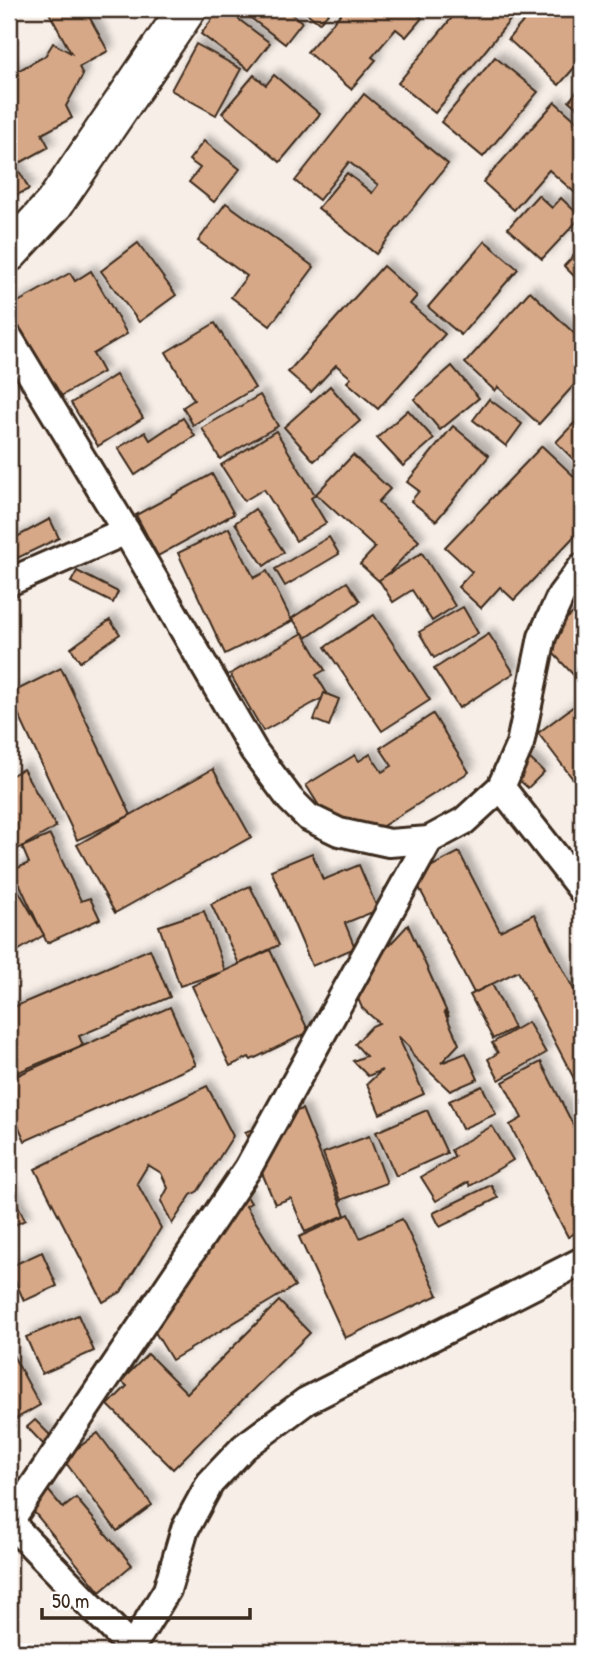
<svg xmlns="http://www.w3.org/2000/svg" width="591" height="1661" font-family="'Patrick Hand',sans-serif">
  <style>
    .building { fill: #d6a887; stroke: #3b2a1e; stroke-width: 2; filter: url(#shadow) }
    .lines { fill: none; stroke-linecap: round; stroke-linejoin: round }
    .street-casing { stroke: #3b2a1e; stroke-width: 32 }
    .secondary-casing { stroke: #3b2a1e; stroke-width: 42 }
    .street { stroke: #fff; stroke-width: 26 }
    .secondary { stroke: #fff; stroke-width: 37 }
  </style>
  <defs>
    <filter id="shadow"><feDropShadow dx="6" dy="-6" stdDeviation="3.5" flood-color="#0004"/></filter>
  </defs>
  <rect width="100%" height="100%" fill="#f7eee7"/>
  <filter id="ink" filterUnits="userSpaceOnUse"><feTurbulence type="fractalNoise" baseFrequency=".0143" numOctaves="2"/><feDisplacementMap in="SourceGraphic" scale="14" xChannelSelector="R" yChannelSelector="G"/><feConvolveMatrix kernelMatrix="1 2 1 2 8 2 1 2 1" color-interpolation-filters="sRGB"/></filter>
  <g filter="url(#ink)">
    <g class="building">
      <path d="M47,9h38l23,42 -29,16 4,8 -17,31 6,12 -30,16 7,13 -33,18 13,24 -20,10v-136l5,10 31,-17 8,-13 18,10z"/>
      <path d="M220,9h5l45,34 -21,27 -48,-36z"/>
      <path d="M239,9h45l18,13 -17,22z"/>
      <path d="M302,9h30l-13,14z"/>
      <path d="M345,9h75l-4,4 6,5 -16,19 -10,-8 -24,28 4,3 -25,29 -44,-37z"/>
      <path d="M459,9h60l-84,104 -37,-30z"/>
      <path d="M534,9h32l16,14v36l-23,26 -51,-46z"/>
      <path d="M196,44l45,25 -25,46 -45,-25z"/>
      <path d="M495,57l43,35 -55,65 -42,-35z"/>
      <path d="M254,75l12,10 8,-10 46,39 -40,48 -58,-49z"/>
      <path d="M582,85v27l-13,-11z"/>
      <path d="M364,94l84,70 -72,90 -58,-46 29,-35 25,20 6,-8 -29,-23 -30,38 -24,-19z"/>
      <path d="M555,102l27,24v73l-33,-29 -35,40 -31,-28z"/>
      <path d="M204,141l36,28 -26,33 -25,-20 11,-14 -11,-8z"/>
      <path d="M538,195l14,13 9,-10 20,19 -39,42 -34,-31z"/>
      <path d="M226,203l88,64 -44,59 -39,-29 16,-21 -49,-35z"/>
      <path d="M485,241l33,28 -57,66 -33,-28z"/>
      <path d="M138,243l38,52 -37,27 -38,-51z"/>
      <path d="M582,247v37l-18,-18z"/>
      <path d="M383,266l34,30 -7,8 35,30 -67,75 -31,-27 4,-4 -15,-13 -25,27 -23,-20z"/>
      <path d="M91,271l36,63 -34,20 10,18 -49,28 -45,-78v-15l61,-34 5,8z"/>
      <path d="M530,291l52,50v35l-43,48 -41,-37 -3,4 -30,-28z"/>
      <path d="M215,323l40,65 -62,37 -10,-18 11,-7 -28,-48z"/>
      <path d="M452,366l27,32 -39,32 -26,-31z"/>
      <path d="M116,375l27,43 -45,28 -27,-43z"/>
      <path d="M330,386l30,35 -46,40 -30,-34z"/>
      <path d="M260,395l18,31 -58,33 -18,-31z"/>
      <path d="M489,399l33,25 -16,22 -33,-26z"/>
      <path d="M408,410l26,29 -31,27 -26,-28z"/>
      <path d="M582,415v53l-26,-26z"/>
      <path d="M183,418l12,18 -60,39 -17,-27 27,-16 5,8z"/>
      <path d="M453,426l36,30 -53,65 -25,-20 8,-10 -12,-9z"/>
      <path d="M276,431l39,64 -4,3 15,25 -30,18 -32,-52 -20,12 -23,-36z"/>
      <path d="M542,446l38,36 2,-3v49l-68,72 -14,-13 -19,21 -23,-21 14,-15 -27,-25z"/>
      <path d="M353,455l37,34 -12,13 41,39 -39,41 -20,-18 15,-16 -59,-54z"/>
      <path d="M212,474l22,40 -76,42 -22,-41z"/>
      <path d="M255,509l29,43 -20,14 -29,-43z"/>
      <path d="M50,519l9,19 -50,24v-21z"/>
      <path d="M229,528l25,50 13,-7 25,50 -67,33 -47,-101z"/>
      <path d="M329,537l10,17 -54,32 -10,-17z"/>
      <path d="M422,553l33,53 -23,15 -20,-31 -19,12 -14,-22z"/>
      <path d="M77,571l41,21 -5,11 -42,-21z"/>
      <path d="M347,582l13,19 -54,37 -14,-20z"/>
      <path d="M582,605v73l-3,3 -37,-40z"/>
      <path d="M463,607l15,26 -44,25 -15,-26z"/>
      <path d="M374,615l56,85 -48,31 -57,-84z"/>
      <path d="M110,620l10,14 -40,28 -9,-14z"/>
      <path d="M303,633l22,37 -9,5 12,20 -65,36 -33,-57z"/>
      <path d="M489,634l25,39 -55,35 -25,-39z"/>
      <path d="M61,668l70,147 -54,25 -68,-146z"/>
      <path d="M324,693l15,6 -10,27 -15,-6z"/>
      <path d="M582,700v85l-3,2 -41,-54z"/>
      <path d="M433,714l36,58 -123,77 -40,-64 49,-30 4,6 11,-7 12,18 10,-6 -12,-18z"/>
      <path d="M528,757l16,15 -16,16 -16,-14z"/>
      <path d="M23,769l33,58 -47,27v-77z"/>
      <path d="M213,769l38,68 -136,76 -38,-68z"/>
      <path d="M50,835l31,66 9,-3 10,21 -53,24 -34,-73 16,-7 -7,-16z"/>
      <path d="M459,852l41,79 34,-17 48,91v89l-64,-123 -44,22 -61,-117z"/>
      <path d="M312,853l11,27 36,-15 19,45 -33,13 10,25 -43,18 -41,-96z"/>
      <path d="M10,876l34,59 -35,21v-79z"/>
      <path d="M250,886l29,59 -40,19 -28,-60z"/>
      <path d="M204,911l21,60 -45,15 -21,-60z"/>
      <path d="M408,925l41,92 -5,-6 15,33 -18,19 25,-10 12,26 -28,12 -36,-34 -5,-10 -11,-11 26,58 -44,20 -13,-30 15,-14 -14,6 -15,-15 13,-5 -11,-12 17,-18 7,-3 -17,-15 -10,-23z"/>
      <path d="M150,949l20,48 -91,39 4,9 -74,31v-67z"/>
      <path d="M270,950l39,82 -58,28 -2,-3 -19,9 -38,-80z"/>
      <path d="M492,984l22,44 -21,11 -23,-44z"/>
      <path d="M170,1007l26,58 -171,76 -16,-36v-26z"/>
      <path d="M528,1022l18,31 -47,27 -11,-21 10,-6 -6,-10z"/>
      <path d="M541,1062l41,80v87l-14,8 -58,-112 12,-7 -19,-36z"/>
      <path d="M207,1086l26,50 -35,55 -7,4 -19,29 -11,-23 7,-13 -7,-15 -13,-8 -11,18 24,45 -40,64 -18,10 -68,-133z"/>
      <path d="M482,1086l14,28 -34,15 -13,-28z"/>
      <path d="M302,1109l43,106 -40,17 -14,-34 -16,6 -30,-72z"/>
      <path d="M427,1110l20,43 -51,23 -20,-44z"/>
      <path d="M492,1126l21,34 -43,26 -2,-4 -32,19 -15,-24 34,-20 -4,-7z"/>
      <path d="M369,1136l18,47 -46,17 -18,-47z"/>
      <path d="M237,1180l14,23 -5,3 49,80 -123,74 -30,-49 63,-74 -9,-16 22,-13 -7,-12z"/>
      <path d="M491,1185l7,13 -58,29 -7,-14z"/>
      <path d="M9,1187l16,33 -16,8z"/>
      <path d="M349,1214l11,24 42,-19 36,76 -93,43 -46,-101z"/>
      <path d="M42,1252l15,34 -33,15 -15,-34z"/>
      <path d="M279,1301l31,32 -137,136 -65,-64 19,-19 -6,-5 27,-27 39,39z"/>
      <path d="M78,1315l16,36 -52,23 -16,-37z"/>
      <path d="M9,1348l31,57 -30,17 -1,-2z"/>
      <path d="M35,1420l16,16 -8,8 -16,-17z"/>
      <path d="M98,1433l54,72 -35,26 -54,-72z"/>
      <path d="M48,1490l15,18 13,-10 56,67 -32,27 -71,-86z"/>
    </g>
    <g class="lines">
      <g class="street-casing">
        <g id="street">
          <path d="M9,338l117,193 128,220 36,48 18,18 31,15 50,11 40,-3 35,-19 37,-34 19,-43 22,-107 19,-42 21,-28"/>
          <path d="M9,582l117,-51"/>
          <path d="M501,787l81,103"/>
          <path d="M130,1646l-113,-116 -5,-12 236,-350 181,-328"/>
          <path d="M125,1652l15,-18 27,-44 18,-61 25,-46 34,-36 62,-46 276,-140"/>
        </g>
      </g>
      <g class="secondary-casing">
        <path id="secondary" d="M9,253l45,-49 133,-195"/>
      </g>
      <use href="#street" class="street"/>
      <use href="#secondary" class="secondary"/>
    </g>
  </g>
  <rect width="591" height="1661" fill="none" stroke="#fff" stroke-width="35"/>
  <rect x="18" y="18" width="556" height="1626" fill="none" stroke="#3b2a1e" stroke-width="2.5" filter="url(#ink)"/>
  <path d="M42 1608v10h208v-10" fill="none" stroke="#3b2a1e" stroke-width="3.5"/>
  <text x="52" y="1608" font-size="21" fill="#3b2a1e" stroke="#ffffff" stroke-width="5" paint-order="stroke">50 m</text>
</svg>
